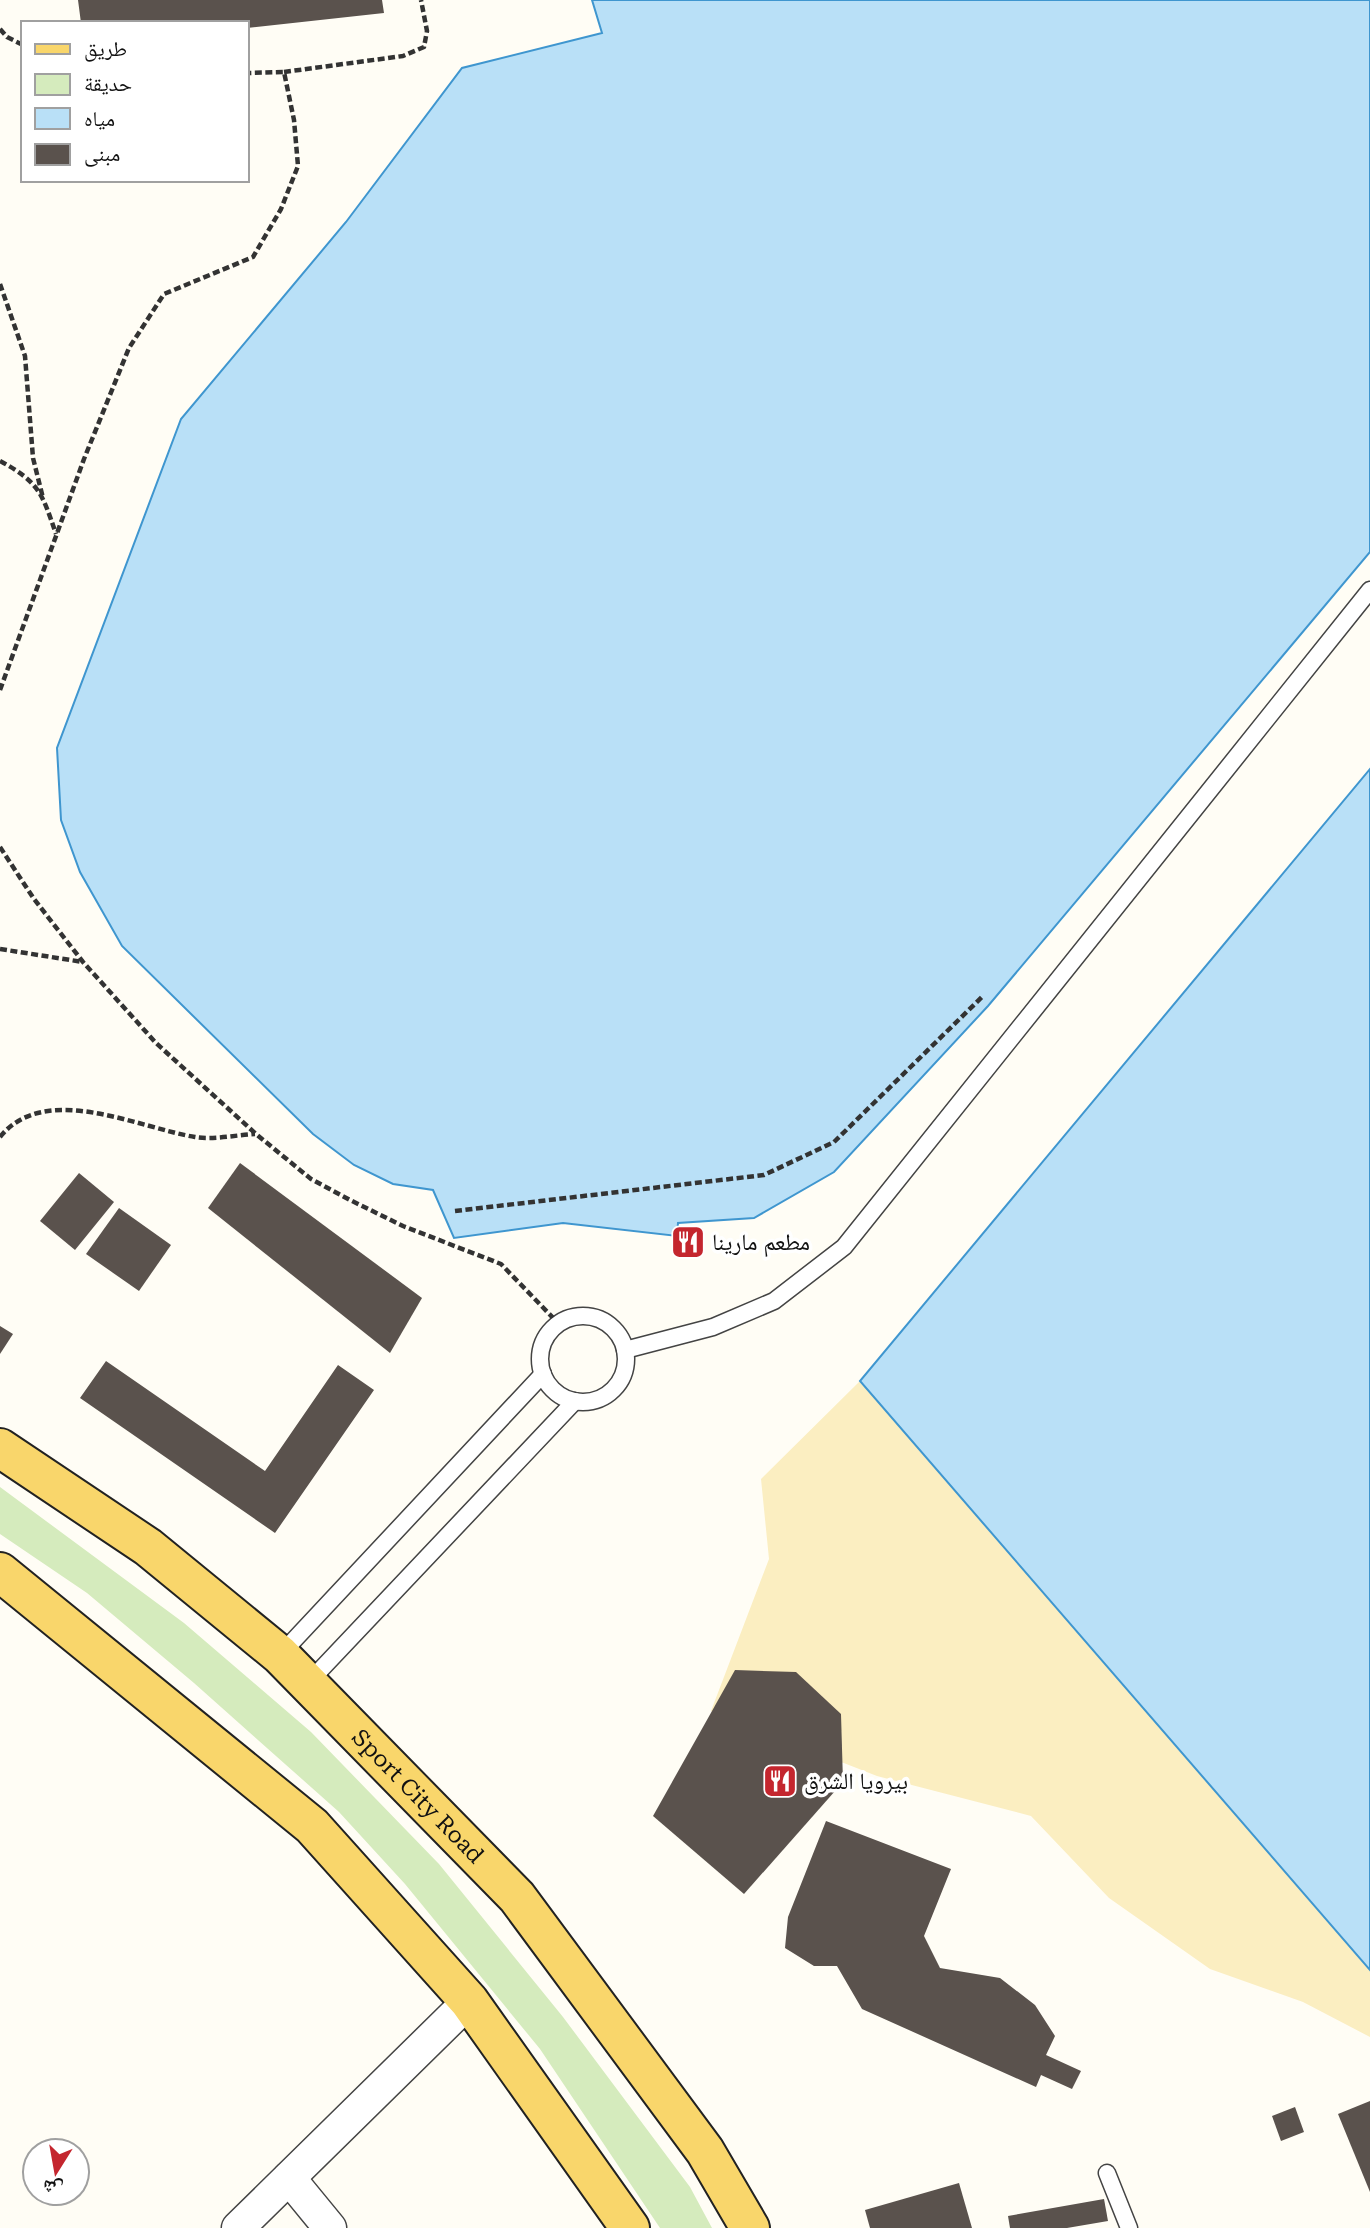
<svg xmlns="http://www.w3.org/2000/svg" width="1370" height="2228" font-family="'Roboto Serif','Noto Naskh Arabic',serif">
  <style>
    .green { fill: #d5ebbd }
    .sand { fill: #fbeec1 }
    .water { fill: #b9e0f7; stroke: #3f96cf; stroke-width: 2 }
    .building { fill: #5a524d }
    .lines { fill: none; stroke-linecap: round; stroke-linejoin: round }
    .lane-casing { stroke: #444; stroke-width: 19 }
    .street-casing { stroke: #444; stroke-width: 35 }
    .primary-casing { stroke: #222; stroke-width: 42 }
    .path { stroke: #333; stroke-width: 4.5; stroke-dasharray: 7 3.5; stroke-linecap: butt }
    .lane { stroke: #fff; stroke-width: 16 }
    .street { stroke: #fff; stroke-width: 32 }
    .primary { stroke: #f9d66b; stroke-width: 38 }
    .labels { text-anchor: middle; stroke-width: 7; stroke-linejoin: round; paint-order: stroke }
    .poi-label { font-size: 23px; fill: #111; stroke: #fff; text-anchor: start }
    .street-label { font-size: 23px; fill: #111; stroke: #fff }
  </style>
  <rect width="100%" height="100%" fill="#fffdf5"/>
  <path class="green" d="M0,1487l184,136 127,109 128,132 124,153 127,170 22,41h-52l-120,-179 -135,-165 -66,-72 -145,-129 -107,-90 -87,-59z"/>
  <path class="sand" d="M860,1381l510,589v67l-67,-35 -93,-33 -101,-71 -78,-82 -154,-40 -166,-65 58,-152 -8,-80z"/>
  <g class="water">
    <path d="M592,0h778v552l-382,454 -154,166 -80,46 -76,5 -1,13 -114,-13 -109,15 -21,-48 -40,-6 -39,-19 -41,-31 -191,-188 -42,-74 -19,-52 -4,-72 124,-329 165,-197 116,-154 140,-35z"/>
    <path d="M1370,769v1201l-510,-589z"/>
  </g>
  <g class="building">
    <path d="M78,0h304l2,13 -137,15v-5h-166z"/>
    <path d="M240,1163l182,135 -32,55 -182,-145z"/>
    <path d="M79,1173l35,29 -39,48 -35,-29z"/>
    <path d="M119,1208l52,37 -32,46 -53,-37z"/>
    <path d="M0,1326l13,8 -13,20z"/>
    <path d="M106,1361l159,110 73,-106 36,25 -99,143 -195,-135z"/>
    <path d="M735,1670l61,2 45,42 2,68 -99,112 -91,-78z"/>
    <path d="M826,1821l125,48 -27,67 16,32 60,10 35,27 20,31 -9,19 35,16 -9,18 -31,-14 -5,12 -174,-78 -25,-43h-23l-29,-18 3,-31z"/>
    <path d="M1370,2101v91l-32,-78z"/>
    <path d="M1295,2107l9,25 -23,9 -9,-25z"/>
    <path d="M959,2183l13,45h-102l-5,-18z"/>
    <path d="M1104,2199l4,22 -41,7h-57l-2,-12z"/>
  </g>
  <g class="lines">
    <g class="lane-casing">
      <g id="lane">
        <circle cx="583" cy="1359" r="43"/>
        <path d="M625,1350l88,-23 61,-26 70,-54 526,-657"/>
        <path d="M280,1655l263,-281"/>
        <path d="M309,1682l266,-281"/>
        <path d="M1107,2173l22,55"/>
      </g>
    </g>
    <g class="street-casing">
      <g id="street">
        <path d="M289,2178l41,50"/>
        <path d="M238,2228l231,-227"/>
      </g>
    </g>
    <g class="primary-casing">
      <g id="primary">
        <path id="s1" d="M0,1448l148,99 132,108 237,242 188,254 45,77"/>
        <path d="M0,1572l312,254 157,175 161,227"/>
      </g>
    </g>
    <g class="path">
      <path d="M0,29l7,8 16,8"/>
      <path d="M284,72l119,-16 21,-9 3,-16 -6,-31"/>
      <path d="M0,284l25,72 8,102 10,40"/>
      <path d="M0,461c39,21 42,32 56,73"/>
      <path d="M0,690l84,-231 45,-111 35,-54 89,-37 28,-48 17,-43 -4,-46 -10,-48 -37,1"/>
      <path d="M0,847l34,52 49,63 73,81 100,91 55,45 39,21 53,26 98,38 58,60"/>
      <path d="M0,949l83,13"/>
      <path d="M0,1137c45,-56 139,-9 195,0 18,3 41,-2 60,-3"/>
      <path d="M455,1211l309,-36 70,-33 149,-146"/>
    </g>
    <use href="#lane" class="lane"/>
    <use href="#street" class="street"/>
    <use href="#primary" class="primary"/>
  </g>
  <defs>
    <g id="restaurant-square" transform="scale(1.75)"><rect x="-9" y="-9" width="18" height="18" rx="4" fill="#c4262e" stroke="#fff"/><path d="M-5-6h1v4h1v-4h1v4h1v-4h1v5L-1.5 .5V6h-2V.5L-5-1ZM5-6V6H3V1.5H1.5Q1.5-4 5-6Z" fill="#fff"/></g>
  </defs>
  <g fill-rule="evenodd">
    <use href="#restaurant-square" x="688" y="1242"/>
    <use href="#restaurant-square" x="780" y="1781"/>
  </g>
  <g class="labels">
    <g class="poi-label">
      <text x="712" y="1250">مطعم مارينا</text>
      <text x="804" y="1789">بيرويا الشرق</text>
    </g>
    <g class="street-label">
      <text dy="8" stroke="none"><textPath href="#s1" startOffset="546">Sport City Road</textPath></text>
    </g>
  </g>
  <rect x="21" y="21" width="228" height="161" fill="#ffffff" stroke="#a0a0a0" stroke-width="2"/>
  <rect x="35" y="44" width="35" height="10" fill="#f9d66b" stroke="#a0a0a0" stroke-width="2"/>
  <text x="84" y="56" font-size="21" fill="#111111">طريق</text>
  <rect x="35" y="74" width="35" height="21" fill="#d5ebbd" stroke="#a0a0a0" stroke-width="2"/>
  <text x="84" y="91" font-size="21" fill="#111111">حديقة</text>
  <rect x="35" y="108" width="35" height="21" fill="#b9e0f7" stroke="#a0a0a0" stroke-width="2"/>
  <text x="84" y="126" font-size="21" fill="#111111">مياه</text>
  <rect x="35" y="144" width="35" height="21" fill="#5a524d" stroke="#a0a0a0" stroke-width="2"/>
  <text x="84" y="161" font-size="21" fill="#111111">مبنى</text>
  <g transform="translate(56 2172) rotate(191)"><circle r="33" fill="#ffffff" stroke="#a0a0a0" stroke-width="2"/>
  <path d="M0-5L12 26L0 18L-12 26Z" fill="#c4262e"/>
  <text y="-10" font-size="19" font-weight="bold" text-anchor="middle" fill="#111111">ش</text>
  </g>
</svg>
